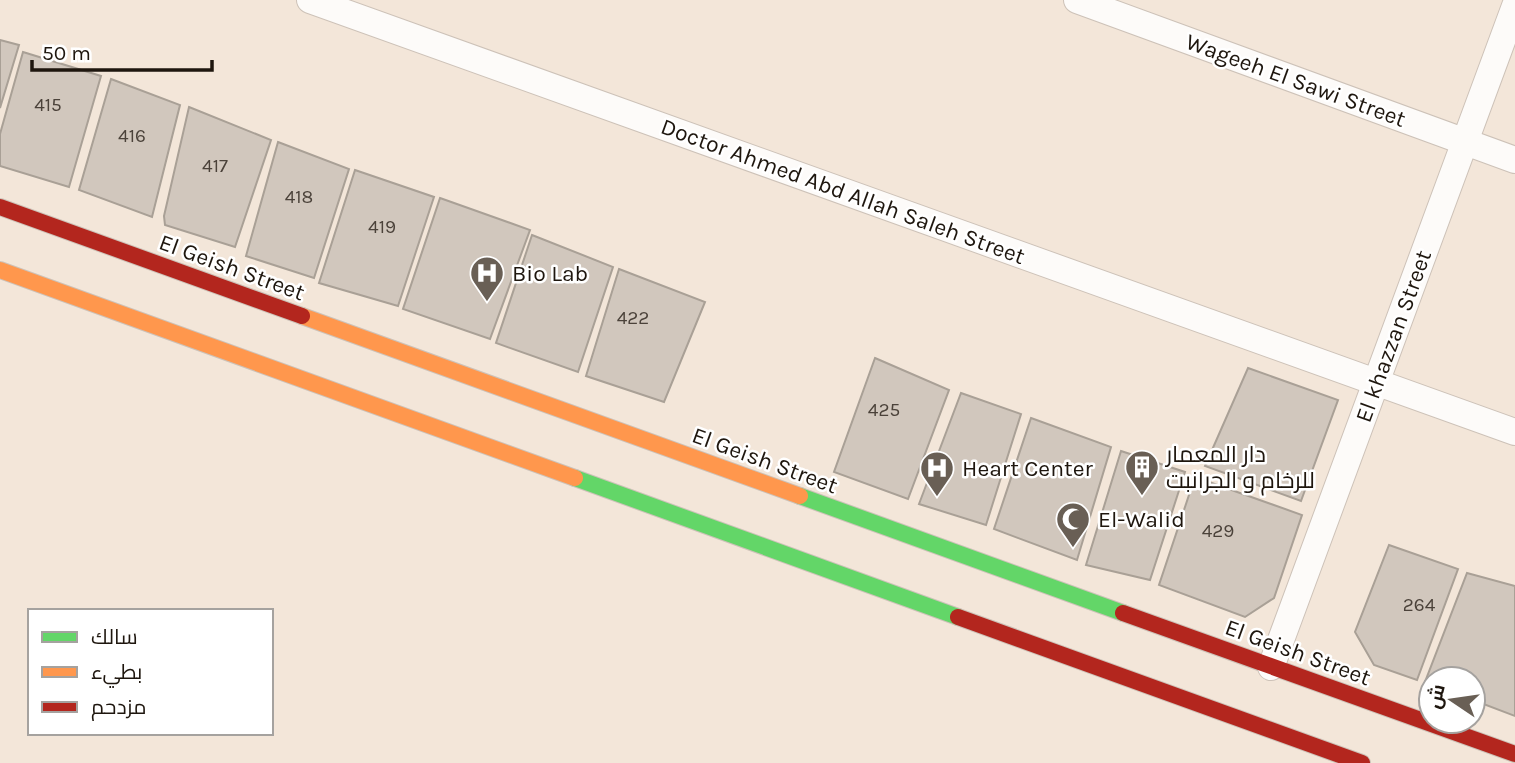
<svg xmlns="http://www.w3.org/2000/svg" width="1515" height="763" font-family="Karla,Cairo,sans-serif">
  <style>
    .building { fill: #d1c7bd; stroke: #a9a096; stroke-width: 2 }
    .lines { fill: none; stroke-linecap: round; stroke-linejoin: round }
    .street-casing { stroke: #cdc2b8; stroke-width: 28 }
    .fast-casing { stroke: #cdc2b8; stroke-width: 18 }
    .slow-casing { stroke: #cdc2b8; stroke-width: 18 }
    .jam-casing { stroke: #cdc2b8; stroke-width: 18 }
    .street { stroke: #fdfbf9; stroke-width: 26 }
    .fast { stroke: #63d668; stroke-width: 16 }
    .slow { stroke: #ff974d; stroke-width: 16 }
    .jam { stroke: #b3261e; stroke-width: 16 }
    .labels { text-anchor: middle; stroke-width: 5; stroke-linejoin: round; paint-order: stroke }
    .number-label { font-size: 19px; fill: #4b423a }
    .street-label { font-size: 23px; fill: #1e160e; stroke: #fff }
    .poi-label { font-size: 23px; fill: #1e160e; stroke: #fff; text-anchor: start }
  </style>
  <rect width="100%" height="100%" fill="#f3e6d9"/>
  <g class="building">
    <path d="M0,40l19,5 -19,63z"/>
    <path d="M23,52l78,24 -32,111 -69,-21v-32z"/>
    <path d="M111,79l69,26 -28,112 -73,-27z"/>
    <path d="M189,107l82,33 -36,107 -70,-22 -1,-9z"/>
    <path d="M278,142l71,27 -35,109 -68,-22z"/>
    <path d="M355,170l79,27 -36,109 -79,-23z"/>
    <path d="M440,198l90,32 -40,109 -87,-30z"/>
    <path d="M532,235l81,32 -35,105 -82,-29z"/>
    <path d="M619,269l86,33 -41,100 -78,-26z"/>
    <path d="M875,358l74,32 -41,109 -74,-27z"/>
    <path d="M1248,368l90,32 -37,101 -96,-35z"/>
    <path d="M961,393l60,21 -35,111 -67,-21z"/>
    <path d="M1031,418l80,29 -34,113 -83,-31z"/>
    <path d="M1121,451l64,21 -35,108 -64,-15z"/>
    <path d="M1195,477l107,38 -28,83 -29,19 -86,-32z"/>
    <path d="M1389,545l69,24 -41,111 -43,-15 -19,-33z"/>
    <path d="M1467,573l48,13v130l-42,-16v-21h-42v5l-6,-2z"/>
  </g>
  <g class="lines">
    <g class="street-casing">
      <g id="street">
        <path d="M310,0l1205,432"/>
        <path d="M1077,0l438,160"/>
        <path d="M1271,667l244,-661"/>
      </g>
    </g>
    <g class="fast-casing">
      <g id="fast">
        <path d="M575,478l383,139"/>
        <path d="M800,496l323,117"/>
      </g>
    </g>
    <g class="slow-casing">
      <g id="slow">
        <path d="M0,270l575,208"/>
        <path d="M302,316l498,180"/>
      </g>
    </g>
    <g class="jam-casing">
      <g id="jam">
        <path d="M0,207l302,109"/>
        <path d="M1123,613l392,141"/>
        <path d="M958,617l404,146"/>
      </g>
    </g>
    <use href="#street" class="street"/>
    <use href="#fast" class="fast"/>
    <use href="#slow" class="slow"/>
    <use href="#jam" class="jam"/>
  </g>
  <defs>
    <g id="hospital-pin" transform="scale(1.75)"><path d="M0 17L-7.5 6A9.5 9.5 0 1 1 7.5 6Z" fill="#695f55" stroke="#fff"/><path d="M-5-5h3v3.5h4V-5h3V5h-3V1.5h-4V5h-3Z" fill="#fff"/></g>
    <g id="building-pin" transform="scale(1.75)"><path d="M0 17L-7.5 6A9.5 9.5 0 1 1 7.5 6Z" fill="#695f55" stroke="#fff"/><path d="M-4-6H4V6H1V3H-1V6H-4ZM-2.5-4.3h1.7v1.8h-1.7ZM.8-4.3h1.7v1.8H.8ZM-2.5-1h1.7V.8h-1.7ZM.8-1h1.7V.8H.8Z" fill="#fff"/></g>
    <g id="mosque-pin" transform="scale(1.75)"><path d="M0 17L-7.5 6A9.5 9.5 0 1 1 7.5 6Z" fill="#695f55" stroke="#fff"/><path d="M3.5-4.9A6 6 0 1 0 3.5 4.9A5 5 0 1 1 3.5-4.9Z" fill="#fff"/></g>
  </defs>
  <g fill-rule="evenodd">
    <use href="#hospital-pin" x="487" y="273"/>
    <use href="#building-pin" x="1142" y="467"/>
    <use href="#hospital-pin" x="937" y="468"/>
    <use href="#mosque-pin" x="1073" y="519"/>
  </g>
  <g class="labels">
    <g class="number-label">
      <text x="48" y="111">415</text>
      <text x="132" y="142">416</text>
      <text x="215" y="172">417</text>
      <text x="299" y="203">418</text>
      <text x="382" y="233">419</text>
      <text x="633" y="324">422</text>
      <text x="884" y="416">425</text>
      <text x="1218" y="537">429</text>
      <text x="1419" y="611">264</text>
    </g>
    <g class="street-label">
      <text transform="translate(1296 80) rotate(20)" y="8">Wageeh El Sawi Street</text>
      <text transform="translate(843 191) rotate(20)" y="8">Doctor Ahmed Abd Allah Saleh Street</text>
      <text transform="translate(232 267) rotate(20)" y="8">El Geish Street</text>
      <text transform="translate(1393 336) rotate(-70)" y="8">El khazzan Street</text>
      <text transform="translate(765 460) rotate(20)" y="8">El Geish Street</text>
      <text transform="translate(1298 652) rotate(20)" y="8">El Geish Street</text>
    </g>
    <g class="poi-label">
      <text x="512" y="281">Bio Lab</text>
      <text x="1166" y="462">دار المعمار<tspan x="1166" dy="26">للرخام و الجرانبت</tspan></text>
      <text x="962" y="476">Heart Center</text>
      <text x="1098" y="527">El-Walid</text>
    </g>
  </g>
  <rect x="28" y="609" width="245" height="126" fill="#ffffff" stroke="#a5a29f" stroke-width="2"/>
  <rect x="42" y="632" width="35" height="10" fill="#63d668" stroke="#a5a29f" stroke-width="2"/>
  <text x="91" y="644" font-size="21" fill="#1e160e">سالك</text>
  <rect x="42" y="667" width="35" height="10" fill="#ff974d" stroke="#a5a29f" stroke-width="2"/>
  <text x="91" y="679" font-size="21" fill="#1e160e">بطيء</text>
  <rect x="42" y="702" width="35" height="10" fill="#b3261e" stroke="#a5a29f" stroke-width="2"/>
  <text x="91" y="714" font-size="21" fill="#1e160e">مزدحم</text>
  <g transform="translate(1452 700) rotate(283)"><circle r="33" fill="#ffffff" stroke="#a5a29f" stroke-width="2"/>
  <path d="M0-5L12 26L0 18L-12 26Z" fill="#695f55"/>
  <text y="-10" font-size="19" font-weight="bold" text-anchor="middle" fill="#1e160e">ش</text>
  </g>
  <path d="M32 60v10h180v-10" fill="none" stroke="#1e160e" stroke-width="3.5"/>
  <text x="42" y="60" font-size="21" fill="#1e160e" stroke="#ffffff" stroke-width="5" paint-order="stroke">50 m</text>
</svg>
